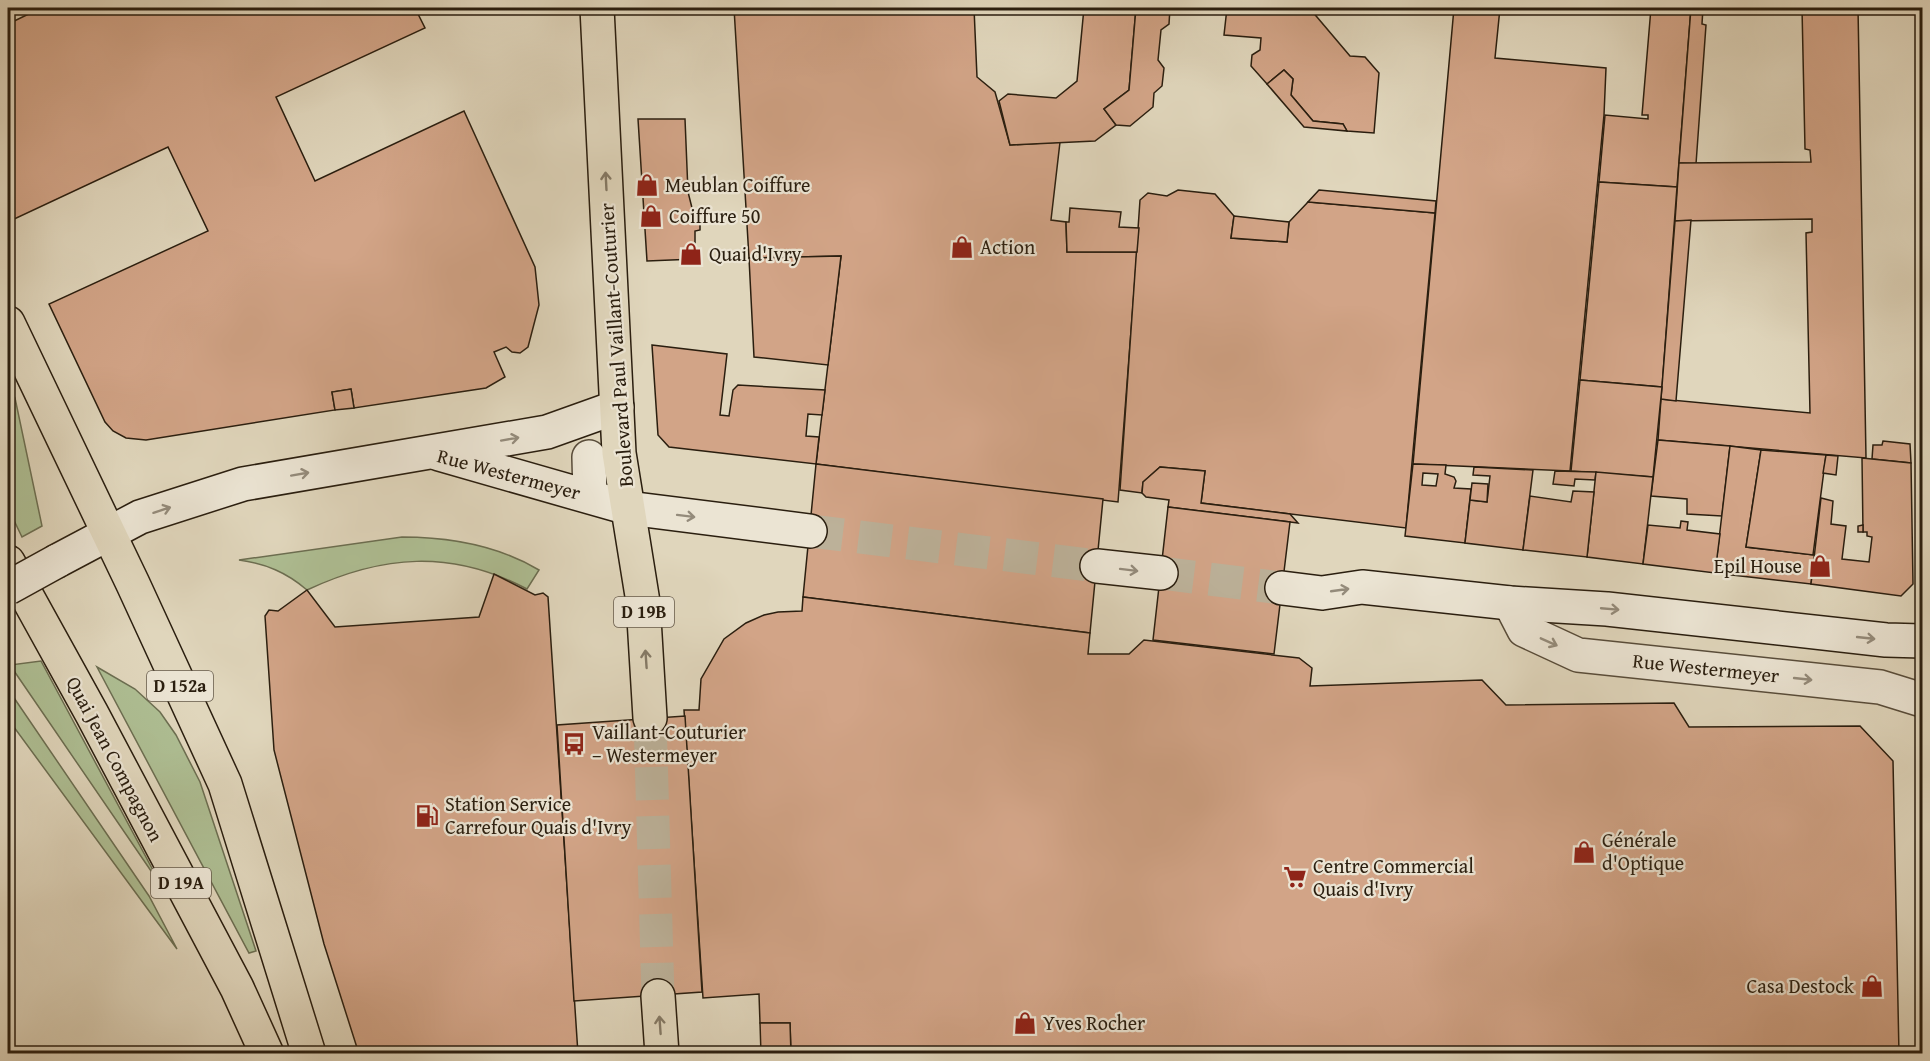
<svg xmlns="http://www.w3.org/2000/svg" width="1930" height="1061" font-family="'Gentium Book Plus',serif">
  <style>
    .green { fill: #aebe93; stroke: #6c6e51; stroke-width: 1.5 }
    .building { fill: #d2a487; stroke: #2a1e0f; stroke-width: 1.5; fill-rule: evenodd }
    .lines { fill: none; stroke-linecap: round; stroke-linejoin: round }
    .secondary-tunnel { stroke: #bcb199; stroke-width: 33; stroke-dasharray: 33 16; stroke-linecap: butt }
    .primary-tunnel { stroke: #bcb199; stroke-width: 33; stroke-dasharray: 33 16; stroke-linecap: butt }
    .minor-casing { stroke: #584c3a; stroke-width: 36 }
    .secondary-casing { stroke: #2a1e0f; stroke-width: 36 }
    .primary-casing { stroke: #2a1e0f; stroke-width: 36 }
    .minor { stroke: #ebe4d3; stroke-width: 33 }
    .secondary { stroke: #ebe4d3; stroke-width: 33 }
    .primary { stroke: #e0d6bc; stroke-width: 33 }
    .secondary-bridge-casing { stroke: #2a1e0f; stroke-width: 36; stroke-linecap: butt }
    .secondary-bridge { stroke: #ebe4d3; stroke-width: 33 }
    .oneway { stroke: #857a66 }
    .oneway2 { stroke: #948b7b }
    .labels { text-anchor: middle; stroke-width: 4.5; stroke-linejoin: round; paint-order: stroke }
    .shield { fill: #ebe4d3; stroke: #64594a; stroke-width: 1.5 }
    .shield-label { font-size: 18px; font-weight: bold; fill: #2a1e0f }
    .poi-label { font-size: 20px; fill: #2a1e0f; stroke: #ebe4d3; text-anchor: start }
    .street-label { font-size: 20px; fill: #2a1e0f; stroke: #ebe4d3 }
  </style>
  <rect width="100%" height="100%" fill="#e0d6bc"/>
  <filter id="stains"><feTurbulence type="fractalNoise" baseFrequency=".00333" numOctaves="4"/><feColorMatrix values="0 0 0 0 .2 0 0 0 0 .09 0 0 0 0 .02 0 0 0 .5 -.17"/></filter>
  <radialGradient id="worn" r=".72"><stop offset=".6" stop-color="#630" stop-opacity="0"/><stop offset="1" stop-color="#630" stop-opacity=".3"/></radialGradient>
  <g class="green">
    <path d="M8,384l7,14 27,128 -20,11 -14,-29z"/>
    <path d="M402,537c49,0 95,8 137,33l-12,19c-76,-40 -145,-34 -220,1 -21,-18 -41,-26 -68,-30z"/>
    <path d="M41,661l121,226 -152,-222z"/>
    <path d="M97,667l38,22 25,23 16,23 24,47 56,169 -7,2z"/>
    <path d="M8,689l141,207 28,53 -169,-230z"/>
  </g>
  <g class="building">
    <path d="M41,8h374l10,20 -149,69 39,84 149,-70 71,156 4,38 -11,42 -8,6 -8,-1 -6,-5 -12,5 11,25 -19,11 -132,20 -3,-19 -19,3 3,18 -189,30 -20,-2 -13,-7 -8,-9 -56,-118 159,-73 -40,-84 -158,74 -2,-5v-192z"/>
    <path d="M734,8h240l3,69 18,15 15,53 50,-3 -9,78 15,2 1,30h70l-19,250 -302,-38 25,-208 -92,2z"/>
    <path d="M1084,8h52l-7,82 -25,19 12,16 -21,16 -85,4 -11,-44 9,-7 48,4 21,-17z"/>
    <path d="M1136,8h34l-1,16 -8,6 -3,30 6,8 -2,18 -8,7 -1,14 -23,19 -14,-1 -12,-16 25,-19z"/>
    <path d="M1227,8h76l8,2 39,46 15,1 14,16 -5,60 -27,-2 -4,-7 -30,-3 -22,-26 2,-16 -9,-9 -17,14 -16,-18 1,-11 8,-5 1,-12 -37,-3z"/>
    <path d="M1454,8h46l-5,50 111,10 -2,47 -34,356 -157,-7z"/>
    <path d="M1651,8h40l-14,179 -78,-5 6,-67 43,4v-4h-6z"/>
    <path d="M1691,8h12l-1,16 4,1 -10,139 -17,-1z"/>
    <path d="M1802,8h56l8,450 -208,-18 3,-41 149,14 -4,-180 6,-1v-13l-137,2 4,-58 132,-1 -1,-12 -5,-1z"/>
    <path d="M1284,70l9,9 -2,16 22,26 30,3 4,7 -43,-4 -37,-43z"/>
    <path d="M638,119h47l3,73 6,24h6v14l-5,1v28l-48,2z"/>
    <path d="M1599,182l78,5 -15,200 -82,-7z"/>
    <path d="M1178,190l37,4 19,22 -3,22 56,4 2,-20 19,-20 127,11 -29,315 -205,-25 4,-32 -45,-4 -17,15 -1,11 -22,-3 20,-290 8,-7 19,3z"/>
    <path d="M1319,190l117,11 -1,12 -127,-11z"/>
    <path d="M1070,208l51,4 -2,15 20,1 -2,24h-70l-1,-30h3z"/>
    <path d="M1234,216l55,6 -2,20 -56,-4z"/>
    <path d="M1691,220l-15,181 -15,-2 14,-178z"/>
    <path d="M841,256l-13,109 -74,-8 -5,-99z"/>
    <path d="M652,345l75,9 -7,61 9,1 4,-26 5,-5 87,5 -3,25 -14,-1 -2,22 13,1 -3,27 -147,-17 -11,-12z"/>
    <path d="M1580,380l82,7 -9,90 -82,-6z"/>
    <path d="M351,389l3,19 -19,2 -3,-18z"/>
    <path d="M1658,440l72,6 -8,70 -35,-2v-15l-36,-3z"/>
    <path d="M1883,441l27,3 1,19 -39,-4 1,-14h9z"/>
    <path d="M1730,446l31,4 -15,97 69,8 -4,29 -96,-11z"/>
    <path d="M1761,450l65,5 -13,100 -67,-8z"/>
    <path d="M1826,455l12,1 -2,19 -13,-2z"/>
    <path d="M1862,458l49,5 2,121 -12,12 -90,-12 10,-86 12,3 -2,23 15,2 -4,33 27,3 3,-25 -5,-1v-4h-4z"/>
    <path d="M816,464l287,35 -13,134 -287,-36z"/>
    <path d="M1413,464l33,1 -1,9 9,3 2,4 -2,7 17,1 -6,54 -60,-7zM1423,473l15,1 -2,12 -14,-1z"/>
    <path d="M1160,467l45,4 -4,32 89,11 8,9 -130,-16 1,-7 -23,-3 -4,-4 1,-11z"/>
    <path d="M1474,467l59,3 -10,80 -58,-7 5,-43 17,2 3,-26 -17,-1z"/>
    <path d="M1555,471l41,1 -1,8 -20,-1 -1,7 -21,-2z"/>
    <path d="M1596,472l57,5 -10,87 -56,-7z"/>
    <path d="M1472,483l16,1 -1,18 -17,-2z"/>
    <path d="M1573,491l21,1 -7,65 -64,-7 7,-54 41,6z"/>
    <path d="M1168,507l122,15 -16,132 -121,-14z"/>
    <path d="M1681,521l7,1 -1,8 33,4 -5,39 -72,-9 5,-39 32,3z"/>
    <path d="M1863,525v7h-5v-6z"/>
    <path d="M494,574l41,21 8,-2 5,4 30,457h-219l-35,-110 -50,-194 -9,-134 4,-6 9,1 29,-21 28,37 144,-10z"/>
    <path d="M803,597l287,36 -2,21h41l15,-14 155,18 13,10 -2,18 172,-6 24,25 168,-2 15,24 171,-1 33,35 6,293h-1108l-1,-31h-30l-1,-29 -56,4 -19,-288h15l2,-31 23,-40 22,-16 18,-8 14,-3 24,-1z"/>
    <path d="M685,716l17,276 -128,9 -17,-276z"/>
    <path d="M760,1023h30l1,31h-30z"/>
  </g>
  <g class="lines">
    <g class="secondary-tunnel">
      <path d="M810,531l287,35"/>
      <path d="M1161,573l121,15"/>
    </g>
    <path class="primary-tunnel" d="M650,718l8,278"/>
    <g class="minor-casing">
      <g id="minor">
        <path d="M589,457l1,38"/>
        <path d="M1510,603l14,27 54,25 302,32 42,13"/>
      </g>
    </g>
    <g class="secondary-casing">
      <g id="secondary">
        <path d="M439,454l189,54 182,23"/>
        <path d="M57,561l83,-44 103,-33 304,-52 70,-25"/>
        <path d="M1097,566l64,7"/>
        <path d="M1282,588l40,5 40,-6 148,16 97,6 279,31 36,1"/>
      </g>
    </g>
    <g class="primary-casing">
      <g id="primary">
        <path d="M597,8l22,445 24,149 7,116"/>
        <path d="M8,323l125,261 92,200 84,270"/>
        <path d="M8,562l84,152 145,274 30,66"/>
        <path d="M658,996l4,58"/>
      </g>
    </g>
    <use href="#minor" class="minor"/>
    <use href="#secondary" class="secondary"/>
    <use href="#primary" class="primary"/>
    <g class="secondary-bridge-casing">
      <path id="secondary-bridge" d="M8,588l49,-27"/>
    </g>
    <use href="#secondary-bridge" class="secondary-bridge"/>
  </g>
  <defs><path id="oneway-shaft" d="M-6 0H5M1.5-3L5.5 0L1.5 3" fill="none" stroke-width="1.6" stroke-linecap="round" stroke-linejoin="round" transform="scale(1.5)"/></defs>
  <g class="oneway">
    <use href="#oneway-shaft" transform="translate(606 181) rotate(-93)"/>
    <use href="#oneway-shaft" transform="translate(646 659) rotate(-94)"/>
    <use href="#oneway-shaft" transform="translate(660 1025) rotate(-94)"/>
  </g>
  <g class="oneway2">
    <use href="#oneway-shaft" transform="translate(510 439) rotate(-10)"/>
    <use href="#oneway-shaft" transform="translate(300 474) rotate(-10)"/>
    <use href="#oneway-shaft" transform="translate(162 510) rotate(-18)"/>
    <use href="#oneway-shaft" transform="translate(686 516) rotate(7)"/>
    <use href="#oneway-shaft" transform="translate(1129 570) rotate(7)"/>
    <use href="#oneway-shaft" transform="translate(1340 590) rotate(-8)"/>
    <use href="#oneway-shaft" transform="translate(1610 609) rotate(5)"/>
    <use href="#oneway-shaft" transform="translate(1866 638) rotate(6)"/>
    <use href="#oneway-shaft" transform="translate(1549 642) rotate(24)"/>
    <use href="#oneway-shaft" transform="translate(1803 679) rotate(6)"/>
  </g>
  <defs>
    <g id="shop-bare" transform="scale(1.8)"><path d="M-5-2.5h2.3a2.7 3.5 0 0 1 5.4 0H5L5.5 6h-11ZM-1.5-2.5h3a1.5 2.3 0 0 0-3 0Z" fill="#8f2418" stroke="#ebe4d3" stroke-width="2.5" paint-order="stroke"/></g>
    <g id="bus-bare" transform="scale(1.8)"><path d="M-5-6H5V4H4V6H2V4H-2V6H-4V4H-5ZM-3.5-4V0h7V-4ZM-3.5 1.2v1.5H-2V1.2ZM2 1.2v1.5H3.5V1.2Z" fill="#8f2418" stroke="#ebe4d3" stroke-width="2.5" paint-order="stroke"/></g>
    <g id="fuel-bare" transform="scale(1.8)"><path d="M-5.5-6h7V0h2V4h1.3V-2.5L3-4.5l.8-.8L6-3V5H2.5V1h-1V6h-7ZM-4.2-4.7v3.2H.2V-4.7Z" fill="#8f2418" stroke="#ebe4d3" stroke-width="2.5" paint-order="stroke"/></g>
    <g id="supermarket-bare" transform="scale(1.8)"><path d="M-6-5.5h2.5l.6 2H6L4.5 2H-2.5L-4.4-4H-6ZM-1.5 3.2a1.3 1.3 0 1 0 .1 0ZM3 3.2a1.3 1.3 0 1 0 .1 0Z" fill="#8f2418" stroke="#ebe4d3" stroke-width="2.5" paint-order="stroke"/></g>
  </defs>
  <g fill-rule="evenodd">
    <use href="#shop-bare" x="647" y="185"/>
    <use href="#shop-bare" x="651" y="216"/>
    <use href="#shop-bare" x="962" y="247"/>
    <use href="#shop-bare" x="691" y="254"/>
    <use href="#shop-bare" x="1820" y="566"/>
    <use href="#bus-bare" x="574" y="744"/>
    <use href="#fuel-bare" x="427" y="816"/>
    <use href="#shop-bare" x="1584" y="852"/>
    <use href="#supermarket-bare" x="1295" y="877"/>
    <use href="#shop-bare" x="1872" y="986"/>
    <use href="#shop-bare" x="1025" y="1023"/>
  </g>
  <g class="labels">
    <g class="shield">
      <rect x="614" y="597" width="60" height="30" rx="4.5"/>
      <rect x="147" y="671" width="66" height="30" rx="4.5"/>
      <rect x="151" y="868" width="60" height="30" rx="4.5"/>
    </g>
    <g class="shield-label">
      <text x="644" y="618">D 19B</text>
      <text x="180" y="692">D 152a</text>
      <text x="181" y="889">D 19A</text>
    </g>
    <g class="poi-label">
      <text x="665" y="192">Meublan Coiffure</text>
      <text x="669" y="223">Coiffure 50</text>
      <text x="980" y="254">Action</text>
      <text x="709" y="261">Quai d'Ivry</text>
      <text x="1802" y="573" text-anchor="end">Epil House</text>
      <text x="592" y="739">Vaillant-Couturier<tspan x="592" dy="23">– Westermeyer</tspan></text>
      <text x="445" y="811">Station Service<tspan x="445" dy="23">Carrefour Quais d'Ivry</tspan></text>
      <text x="1602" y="847">Générale<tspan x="1602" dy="23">d'Optique</tspan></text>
      <text x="1313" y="873">Centre Commercial<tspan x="1313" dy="23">Quais d'Ivry</tspan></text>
      <text x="1854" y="993" text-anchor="end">Casa Destock</text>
      <text x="1043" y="1030">Yves Rocher</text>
    </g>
    <g class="street-label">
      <text transform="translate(616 345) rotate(-94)" y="7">Boulevard Paul Vaillant-Couturier</text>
      <text transform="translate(509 474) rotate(15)" y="7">Rue Westermeyer</text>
      <text transform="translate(1706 668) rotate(6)" y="7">Rue Westermeyer</text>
      <text transform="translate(115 759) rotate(62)" y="7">Quai Jean Compagnon</text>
    </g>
  </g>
  <rect width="1930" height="1061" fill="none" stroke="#e0d6bc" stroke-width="30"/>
  <rect x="9" y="9" width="1912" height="1043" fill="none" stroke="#2a1e0f" stroke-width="3"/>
  <rect x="15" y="15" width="1900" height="1031" fill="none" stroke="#2a1e0f" stroke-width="1.5"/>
  <rect width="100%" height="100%" filter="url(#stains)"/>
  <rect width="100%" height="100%" fill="url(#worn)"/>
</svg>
